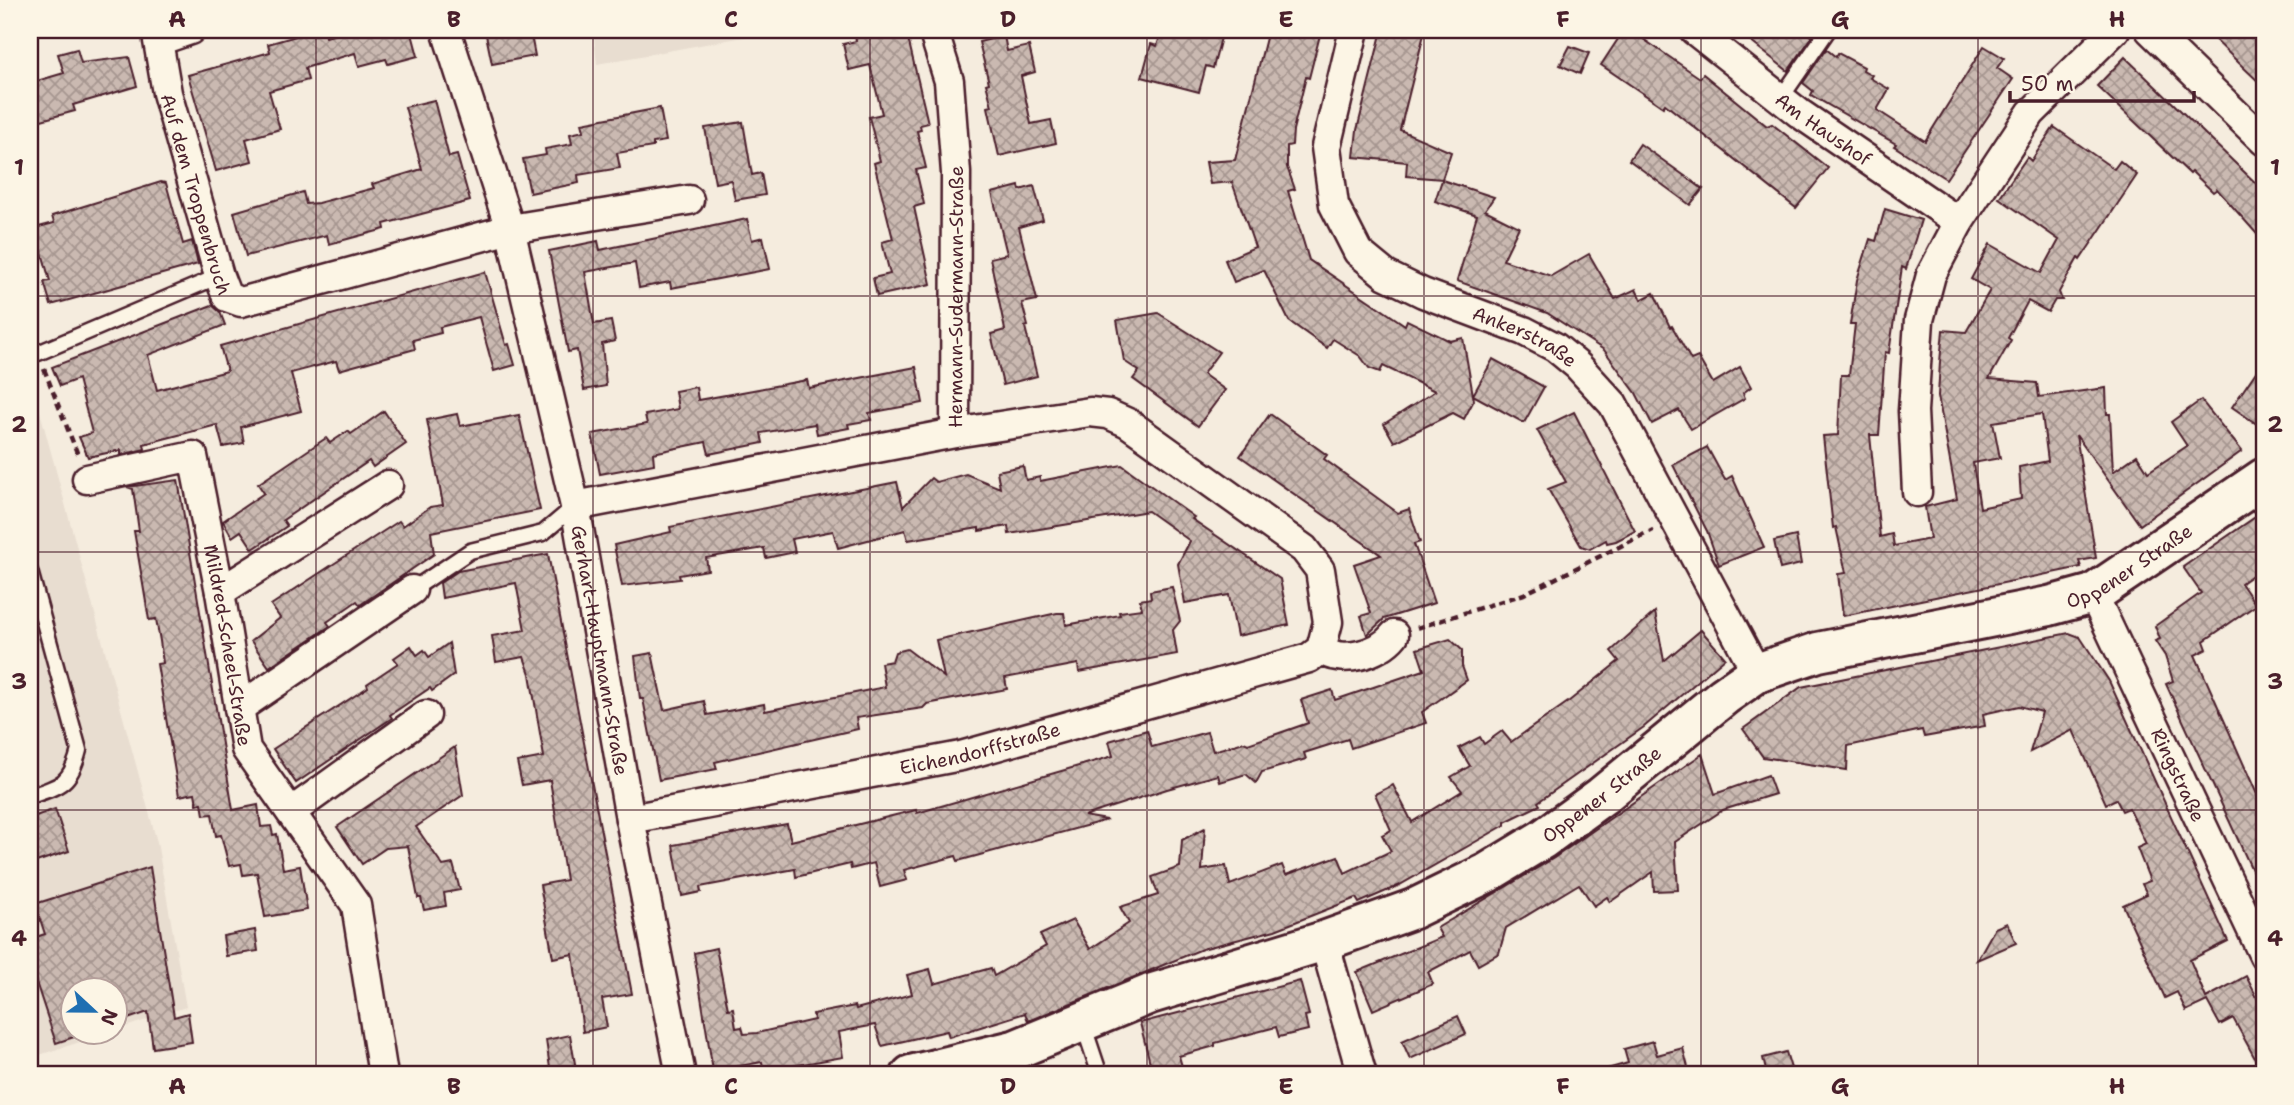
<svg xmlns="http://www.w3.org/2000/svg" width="2294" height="1105" font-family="'Shantell Sans',sans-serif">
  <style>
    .built { fill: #e8ddd0 }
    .building { fill: url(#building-cross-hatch); stroke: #4a1f2b; stroke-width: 2; fill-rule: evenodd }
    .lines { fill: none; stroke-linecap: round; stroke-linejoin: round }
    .lane-casing { stroke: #4a1f2b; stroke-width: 19 }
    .street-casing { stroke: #4a1f2b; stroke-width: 33 }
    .secondary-casing { stroke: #4a1f2b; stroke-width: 44 }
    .path { stroke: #4a1f2b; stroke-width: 4.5; stroke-dasharray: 7 5; stroke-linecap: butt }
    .lane { stroke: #fcf5e5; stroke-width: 14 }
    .street { stroke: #fcf5e5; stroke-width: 28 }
    .secondary { stroke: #fcf5e5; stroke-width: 38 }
    .grid { fill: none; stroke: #4a1f2b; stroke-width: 2; stroke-opacity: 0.55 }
    .labels { text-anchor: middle; stroke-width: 5; stroke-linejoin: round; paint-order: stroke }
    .street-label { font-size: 19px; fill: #4a1f2b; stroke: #fcf5e5 }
    .neatline { fill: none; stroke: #4a1f2b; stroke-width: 2.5 }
    .grid-label { font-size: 23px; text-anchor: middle; font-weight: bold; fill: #4a1f2b }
  </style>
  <defs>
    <pattern id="building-cross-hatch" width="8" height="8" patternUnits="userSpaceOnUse" patternTransform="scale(1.75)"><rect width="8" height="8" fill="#cab9b1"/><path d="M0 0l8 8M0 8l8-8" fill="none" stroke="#a69690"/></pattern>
  </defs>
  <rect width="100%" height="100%" fill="#f5ecde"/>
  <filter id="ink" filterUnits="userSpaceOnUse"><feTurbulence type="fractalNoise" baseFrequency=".0143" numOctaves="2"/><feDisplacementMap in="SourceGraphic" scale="14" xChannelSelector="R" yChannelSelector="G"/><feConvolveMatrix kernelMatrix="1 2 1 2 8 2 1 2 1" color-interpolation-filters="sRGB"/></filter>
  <g filter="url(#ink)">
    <g class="built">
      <path d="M593,30h188l-184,34z"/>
      <path d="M30,375l127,467 29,165 -70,23v-40h-42v42h37l-81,26z"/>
    </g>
    <g class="building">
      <path d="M317,30h7l2,7 24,-7h61l7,26 -30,8 -2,-5 -27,7 -4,-13 -50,15 3,12 -39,11 11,38 -34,10 6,22 -36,10 -28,-96 82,-23 -2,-8z"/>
      <path d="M485,30h45l5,26 -43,8z"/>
      <path d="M854,30h52l22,93 -8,2 1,5 -4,1 9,37 -10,2 8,34 -10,3 17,77 -54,12 -4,-18 17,-4 -8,-32 11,-3 -19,-76 6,-2 -11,-44 13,-3 -12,-49 -21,5 -6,-26 13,-3z"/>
      <path d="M1162,30h61l-10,38 -7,-2 -7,26 -57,-15 9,-33 6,2z"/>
      <path d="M1268,30h33l19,5 -11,43 -3,-1 -13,53 -1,15 -5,1v21l8,22 -7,2 21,69 96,65 2,-5 43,21 13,-3 10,57 20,-36 51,28 -20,36 -51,-28 1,5 -10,19 -11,-6 -59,29 -10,-18 51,-33 -52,-25 -3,6 -11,-4 -9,-12 -27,-17 -6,9 -38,-27 -25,-51 -30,12 -9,-22 30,-13 -23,-65 -22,2 -4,-22 29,-2z"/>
      <path d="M1382,30h43l-25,100 51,22 -9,27 -36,-3 1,-14 -53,-5 3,-27z"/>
      <path d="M1624,30h6l70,48 3,-4 64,52 5,-2 56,44 -32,40 -131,-104 -2,3 -62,-42z"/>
      <path d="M1736,30h67l9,7 -24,34z"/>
      <path d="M2205,30h59v57l-23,-22z"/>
      <path d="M1004,36l3,15 22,-5 6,26 -14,4 10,48 20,-4 5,23 -57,13 -11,-49 4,-1 -6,-22 3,-1 -10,-41z"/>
      <path d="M1570,46l19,7 -9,21 -20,-9z"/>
      <path d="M1984,46l20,12 -7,10 16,11 -67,100 -52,-33 2,-2 -85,-49 2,-4 -10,-8 23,-34 10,8 2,-4 26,14 -1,3 9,5 -2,3 19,11 -12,21 48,31z"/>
      <path d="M77,49l4,14 48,-6 8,29 -64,19 2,6 -45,12v-40l34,-10 -6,-19z"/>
      <path d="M2125,57l139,134v51l-47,-53 -4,3 -21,-20 -2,2 -93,-88z"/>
      <path d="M434,100l15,57 8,-2 13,46 -86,23 1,5 -56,15 -2,-9 -81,21 -12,-44 69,-20 3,12 12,-1 56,-15 -2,-4 50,-15 -17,-62z"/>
      <path d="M660,108l6,33 -13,2v4l-36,6 3,15 -42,7 1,8 -49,10 -7,-34 23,-4 -1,-6 27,-5 -2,-10 14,-3 -2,-8z"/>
      <path d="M743,122l9,53 9,-2 4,22 -30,5 -4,-20 -16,3 -10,-55z"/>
      <path d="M2054,127l60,42 6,-8 17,14 -57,85 -2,-2 -19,34 3,8h-7l-7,12 -20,-11 -20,37 3,2 -22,39 48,4 2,14 67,-9 1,26h3l3,58 24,-17 11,17 39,-26 -16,-24 30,-22 41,51 -102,74 -64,-90 20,123 -17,3 2,6 -238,49 -5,-42 8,-1 -10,-46 -3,1 -10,-92 15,-1 3,-60h8l6,-51h-5l7,-44 13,-41 6,2 9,-32 36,11 -15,49 -4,-2 -13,86 -4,-1 -6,83h-9l10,102 12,-3 2,12 36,-7 -5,-32 32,-8 -19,-103 2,-34 3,-32 23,2 24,-42 -19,-11 19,-35 51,29 18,-33 -60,-42 28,-41 4,4zM2042,414l6,47 -29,6 2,32 -41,9 -7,-45 27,-5 -7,-36z"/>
      <path d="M1640,144l63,45 -13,16 -61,-45z"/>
      <path d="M1442,180l52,17 -9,13 34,17 -16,33 48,16 38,-22 26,45 21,-10 5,11 13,-7 16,34 2,-1 19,34 7,-3 15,26 27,-16 11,20 -8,6 2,5 -54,31 -12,-19 -27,14 -16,-31 -32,-43 -57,-37 -90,-32 20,-66 -42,-14z"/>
      <path d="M161,182l5,1 17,61 9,-3 6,23 -147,41 -7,-23 6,-1 -15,-53 19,-5 -2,-7z"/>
      <path d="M1019,186l1,4 14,-4 9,34 -24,7 18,73 -15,3 6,23 -3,1 12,49 -34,9 -12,-51 14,-4 -15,-72 17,-4 -15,-61z"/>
      <path d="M747,219l5,21 11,-3 7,32 -99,19 -1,-6 -31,6 -4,-25 -50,9 9,52 17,-3 4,20 -13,3 4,42 -22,4 -7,-40 -9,2 -19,-101 49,-10 2,9z"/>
      <path d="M485,272l21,73 3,-1 6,21 -21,6 -15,-54 -39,10 1,6 -28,7 2,9 -76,21 -3,-9 -45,12 10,38 -60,16 3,16 -21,4 -6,-22 -73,19 1,5 -24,6v-5l-33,7 -9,-20 13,-4 -14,-54 -18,7 -8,-19 160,-62 8,7 5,13 -77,30 9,35 70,-19 -7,-25z"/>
      <path d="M1158,313l61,39 -16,22 22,16 -27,36 -65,-47 6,-8 -15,-10 -7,-41z"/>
      <path d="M2264,360v69l-32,-22z"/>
      <path d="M916,367l7,36 -54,10 2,7 -23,4 1,4 -32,6 -2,-10 -54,9 2,10 -54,11 -3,-12 -53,11 1,11 -54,10 -8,-40 55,-10 -2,-9 33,-6 -3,-18 21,-4 2,13 109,-20 2,8z"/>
      <path d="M384,411l22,33 -33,23 -4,-6 -86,59 4,6 -34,23 -12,-18 -9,6 -9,-16 41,-28 -6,-9 68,-46 4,5 18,-12 3,3z"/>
      <path d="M1574,412l61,119 -19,10 -9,2 -1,-3 -16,9 -9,-3 -33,-57 18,-7 -29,-52z"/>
      <path d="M457,414l3,12 59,-11 21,95 -109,22 3,22 -74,51 -3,-4 -30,21 3,4 -61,41 -18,-26 29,-23 -9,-13 128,-84 4,5 27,-19 13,-2 -16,-85z"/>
      <path d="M1270,414l57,41 -3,4 74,54 11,-4 11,33 -6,2 20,59 -50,16 -17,16 -6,-19 10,-3 -17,-49 27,-9 -141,-99z"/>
      <path d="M1707,447l18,33 7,-4 32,71 -45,18 -12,-34 -34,-66z"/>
      <path d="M1122,465l72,52 -2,2 88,60 9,46 -52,11 -8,-41 -44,8 -7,-39 12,-23 -42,-30 -139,23 -1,-8 -29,5v-3l-71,12 -3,-10 -67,18 -5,-17 -41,8 3,13 -29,6 -2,-10 -58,10 2,12 -29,5 1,4 -58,7 -8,-41 57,-13 -1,-5 227,-45 6,25 28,-29 5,4 30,-8 34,14 -3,-17 26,-5 3,14 14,-3v4z"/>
      <path d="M178,480l55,330 25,-5 3,22 10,-1 2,9 4,-1 6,35 17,-3 7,44 -42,7 -8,-44 -14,2 -2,-11 -12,2 -8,-31 -5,1 -4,-22 -8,1 -2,-12 -5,1 -2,-11 -16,3 -22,-132 6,-1 -3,-22 -4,-22 -7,1 -15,-89h5l-6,-42 -6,-2z"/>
      <path d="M2264,511v56l-23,16 15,22 -52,36 3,8 -12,6 69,155v86l-98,-212 7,-3 -8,-25 -10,-15 5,-2 -5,-13 46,-33 -18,-26z"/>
      <path d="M1796,536l5,28 -21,5 -6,-28z"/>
      <path d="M548,554l84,440 -30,5 5,28 -24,5 -10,-78 -20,4 -13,-73 26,-5 -16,-100 -28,5 -5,-23 27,-5 -14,-83 -6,-17 -28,5 -4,-26 33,-6 -9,-47 -74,15 -2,-15 18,-12z"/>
      <path d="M1172,587l8,34 -7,9 4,24 -98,18 -1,-8 -73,14 2,11 -80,15 -4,4 -67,10 2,11 -143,33 2,7 -58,11 -16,-81h-3l-5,-43 17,-3 12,57 40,-9 3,14 57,-11 1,7 120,-24 -4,-24 11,-2 3,-9 12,-3 37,28 -8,-37 121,-27h7l2,12 54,-10 -1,-3 23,-3 -2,-9 11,-2 -1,-7z"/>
      <path d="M1655,612l9,49 37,-31 24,28 -81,69 -106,75 2,3 -35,17v3l-107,61 -39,17 -3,-5 -81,32 -73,19 -174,72 -3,-8 -76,24 -2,-6 -65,15 -7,-21 -36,7 4,25 -79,14 -2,-9 -49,9 -19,-118 22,-5 12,61 5,-1 3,20 6,-1 2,7 13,-1 57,-13 -1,-6 42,-8 1,3 56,-15 -5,-19 23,-6 4,15 57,-16 3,8 52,-30 -6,-11 33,-15 17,29 39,-26 -9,-16 38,-12 -6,-18 28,-10 2,-27 23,-12 -3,42 24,-4 4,19 52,-20 4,10 52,-19 7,17 46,-22 -9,-16 9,-5 -16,-36 18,-9 19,37 50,-31 -11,-14 19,-11 -11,-18 21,-11 4,7 18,-13 9,11 57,-40 51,-41 -8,-10z"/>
      <path d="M2069,633l11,4 29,44 119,260 -38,19 16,38 40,-22 18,35v64l-31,-57 -13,7 -13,-24 -21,10 -9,-19 -12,6 -42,-93 24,-11 -5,-10 8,-3 -13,-33 9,-4 -17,-36 -7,3 -6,-12 -10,5 -33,-74 -43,22 12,-40 -23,-6 -36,8 2,12 -61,11 -2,-7 -74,16 -1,24 -84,-13 -20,-28 58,-42z"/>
      <path d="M1450,639l12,11v16l5,14 -45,32 4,11 -75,25 -3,-9 -44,14 2,6 -44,13 -6,11 -10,-9 -26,8 -2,-7 -51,14 -83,27 23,4 -149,41 -2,-5 -52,14 3,10 -27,7 -6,-24 -23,6 -1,-5 -54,13 -1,-8 -95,18 1,5 -19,4 -9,-51 114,-21 4,17 125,-31 1,3 196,-57 -4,-15 38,-11 5,17 55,-15 6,19 31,-9 4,2 60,-21 -7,-23 31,-10 3,10 89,-30 -7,-21z"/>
      <path d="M449,643l5,32 -22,16 -2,-3 -40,27 2,3 -96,65 -23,-34 95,-62 -1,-3 31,-21 -4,-5 17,-12 6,9 7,-5 5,7z"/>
      <path d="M455,747l8,48 -47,32 27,39 10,-2 7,26 -16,3 2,13 -22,4 -3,-12h-3l-10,-52 -22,2 -24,16 -25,-37z"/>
      <path d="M1702,754l13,40 53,-19 7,19 -52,16 -48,32 3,48 -24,1 -1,-19 -43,30 -3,-5 -13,9 -15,-22 -73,44 -7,25 -21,12 -8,-15 -42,22 5,12 -60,26 -16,-38 85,-35 -5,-9 117,-70z"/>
      <path d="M55,809l14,42 -39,13v-46z"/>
      <path d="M150,867l24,150 14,-4 4,29 -39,6 -5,-36 -32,11v-33h-42v47l-18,6 -26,-79v-25l15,-5 -10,-30z"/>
      <path d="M2007,923l9,20 -39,17 18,-32z"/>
      <path d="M255,930l3,21 -32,5 -3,-20z"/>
      <path d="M1300,981l9,34 -4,1 3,14 -29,7 -3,-10 -61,16v3l-36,10 4,14 -5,1 1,4h-26l-13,-52z"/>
      <path d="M1458,1016l8,18 -56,25 -8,-18z"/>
      <path d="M570,1035l7,40h-26l-5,-35z"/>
      <path d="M1653,1041l4,14 26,-7 7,27h-83v-6l21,-6 -4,-14z"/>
      <path d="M1786,1052l7,23h-26l-4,-17z"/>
    </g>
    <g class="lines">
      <g class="lane-casing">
        <g id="lane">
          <path d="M1781,98l47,-68"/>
          <path d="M38,353l181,-77"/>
          <path d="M30,571l49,179c-8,33 -18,36 -49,46"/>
          <path d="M412,590l58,-39 73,-18 32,-27"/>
          <path d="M1083,1024l17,51"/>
        </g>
      </g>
      <g class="street-casing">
        <g id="street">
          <path id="s1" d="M190,30l-32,11 9,52 52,183 8,21 14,5 269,-73 179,-29"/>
          <path id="s2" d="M446,30l64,199 65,277 55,313 51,256"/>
          <path id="s3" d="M1354,30l-28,117 8,58 24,47 28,23 37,18 101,38 31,16 23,19 35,38 144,269"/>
          <path id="s4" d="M1694,30l105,83 160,109"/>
          <path d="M2150,30l114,111"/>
          <path id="s5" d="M87,479l106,-23 27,136 26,157 110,156 27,170"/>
          <path d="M1917,492l-4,-81 6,-91 12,-45 28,-53 72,-109 84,-83"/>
          <path id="s6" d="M575,506l380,-73 1,-260 -7,-92 -16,-51"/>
          <path d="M220,592l168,-107"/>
          <path id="s7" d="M2093,594l171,362"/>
          <path d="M1321,649c20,16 58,5 73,-14"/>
          <path d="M239,708l173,-118"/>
          <path d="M291,812l135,-97"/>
          <path id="s8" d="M630,819l331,-63 348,-98 12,-9 7,-27 -8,-52 -16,-21 -176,-126 -20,-9 -18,-2 -135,21"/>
          <path d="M1324,941l38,134"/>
        </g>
      </g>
      <g class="secondary-casing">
        <g id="secondary">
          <path id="s9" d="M911,1075l103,-25 136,-56 174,-53 89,-32 74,-36 56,-34 59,-43 122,-100 33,-23 61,-21 231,-46 44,-12 171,-116"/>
        </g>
      </g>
      <g class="path">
        <path d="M44,369l34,86"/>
        <path d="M1417,628l107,-34 129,-64"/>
      </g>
      <use href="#lane" class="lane"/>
      <use href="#street" class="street"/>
      <use href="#secondary" class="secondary"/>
    </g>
  </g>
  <path class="grid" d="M316,30v1045M593,30v1045M870,30v1045M1147,30v1045M1424,30v1045M1701,30v1045M1978,30v1045M30,296h2234M30,552h2234M30,810h2234"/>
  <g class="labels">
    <g class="street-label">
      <text dy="7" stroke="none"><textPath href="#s4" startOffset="163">Am Haushof</textPath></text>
      <text dy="7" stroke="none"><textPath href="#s1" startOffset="192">Auf dem Troppenbruch</textPath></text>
      <text dy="7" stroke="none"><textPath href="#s6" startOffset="523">Hermann-Sudermann-Straße</textPath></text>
      <text dy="7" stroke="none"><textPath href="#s3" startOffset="420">Ankerstraße</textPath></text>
      <text dy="7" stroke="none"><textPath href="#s9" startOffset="1339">Oppener Straße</textPath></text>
      <text dy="7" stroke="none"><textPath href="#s5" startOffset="301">Mildred-Scheel-Straße</textPath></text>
      <text dy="7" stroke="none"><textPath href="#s2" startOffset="640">Gerhart-Hauptmann-Straße</textPath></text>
      <text dy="7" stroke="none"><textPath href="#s8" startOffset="357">Eichendorffstraße</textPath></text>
      <text dy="7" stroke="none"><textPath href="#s7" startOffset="200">Ringstraße</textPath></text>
      <text dy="7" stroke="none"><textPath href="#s9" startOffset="751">Oppener Straße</textPath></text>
    </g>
  </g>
  <rect width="2294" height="1105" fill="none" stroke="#fcf5e5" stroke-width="77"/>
  <g transform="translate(94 1011) rotate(112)"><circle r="33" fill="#fcf5e5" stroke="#b59f9b" stroke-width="2"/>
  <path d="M0-5L12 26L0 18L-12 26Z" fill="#1f6fb2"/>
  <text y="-10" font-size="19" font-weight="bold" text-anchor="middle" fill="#4a1f2b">N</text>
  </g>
  <path d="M2010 91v10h184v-10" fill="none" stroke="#4a1f2b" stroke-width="3.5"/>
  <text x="2021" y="91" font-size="21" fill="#4a1f2b" stroke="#fcf5e5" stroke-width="5" paint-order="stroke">50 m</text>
  <rect x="38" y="38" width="2218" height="1028" class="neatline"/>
  <g class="grid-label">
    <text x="177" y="27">A</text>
    <text x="454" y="27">B</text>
    <text x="731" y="27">C</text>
    <text x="1008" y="27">D</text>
    <text x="1286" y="27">E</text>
    <text x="1563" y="27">F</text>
    <text x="1840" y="27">G</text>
    <text x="2117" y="27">H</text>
    <text x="19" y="175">1</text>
    <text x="2275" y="175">1</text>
    <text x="19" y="432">2</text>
    <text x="2275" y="432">2</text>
    <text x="19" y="689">3</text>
    <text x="2275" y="689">3</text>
    <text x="19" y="946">4</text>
    <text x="2275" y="946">4</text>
    <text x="177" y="1094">A</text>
    <text x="454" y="1094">B</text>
    <text x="731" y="1094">C</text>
    <text x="1008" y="1094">D</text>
    <text x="1286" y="1094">E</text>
    <text x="1563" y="1094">F</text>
    <text x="1840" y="1094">G</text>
    <text x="2117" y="1094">H</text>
  </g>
</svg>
